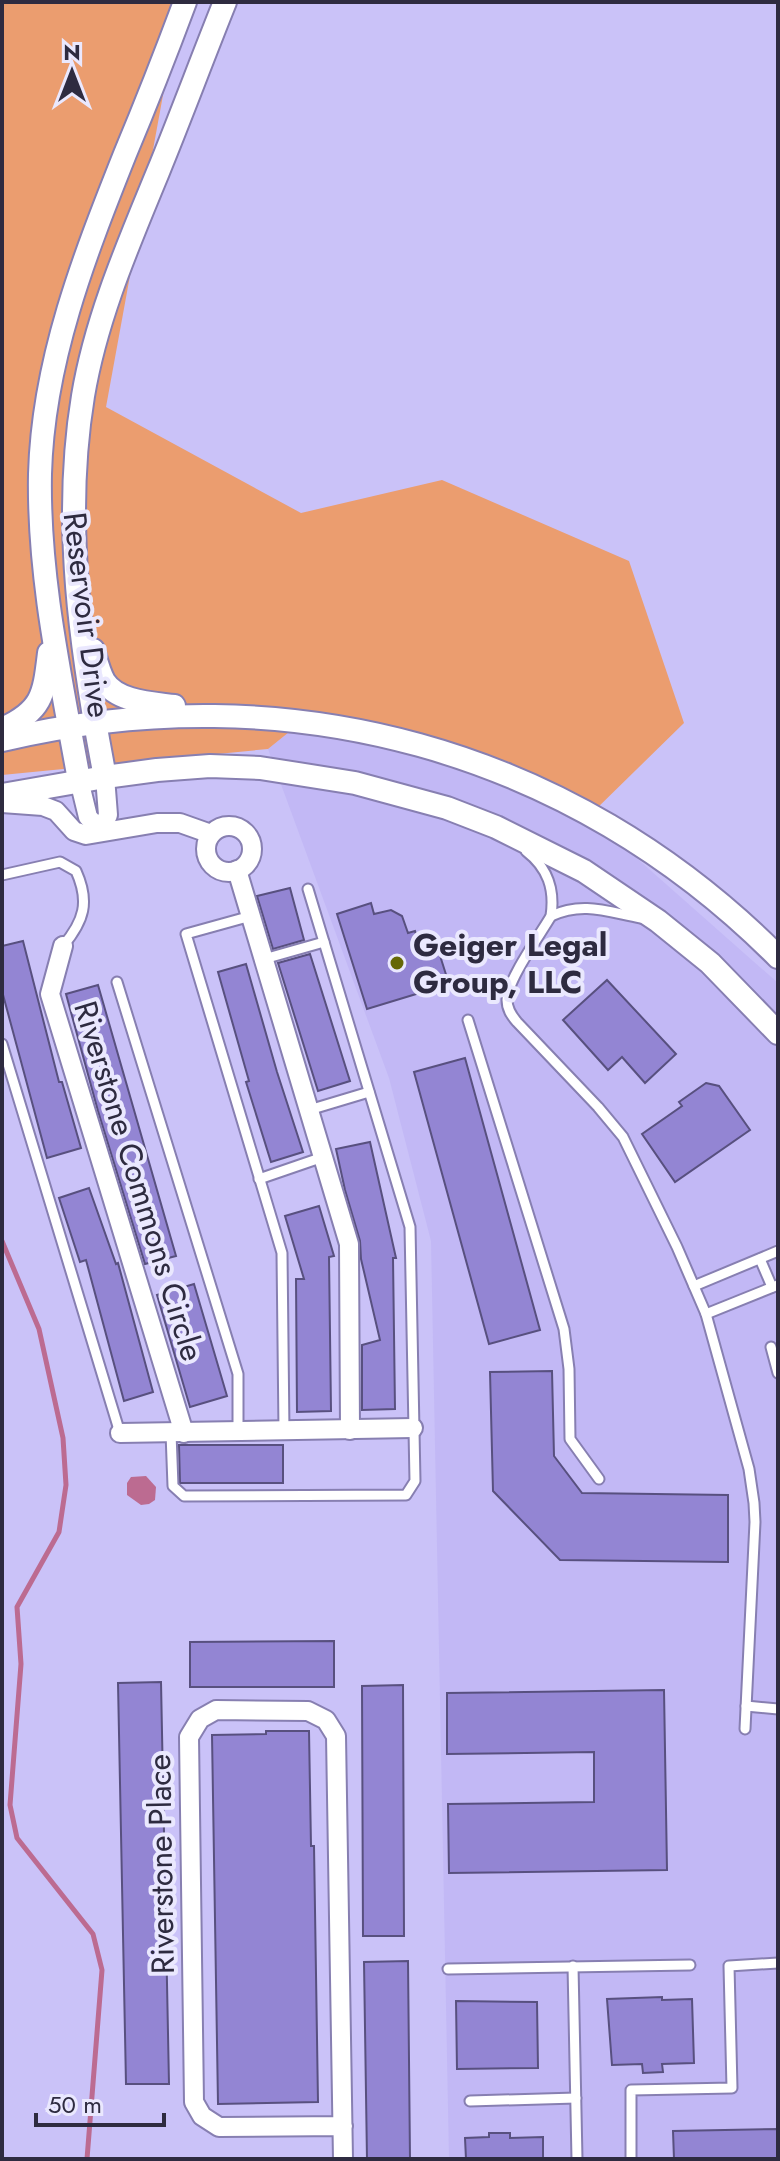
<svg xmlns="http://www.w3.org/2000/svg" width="780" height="2161" font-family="Jost,sans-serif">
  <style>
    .built { fill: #c2b8f5 }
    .green { fill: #eb9d6f }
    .water { fill: #bc6b91 }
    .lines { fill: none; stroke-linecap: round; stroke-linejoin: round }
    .stream { stroke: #bc6b91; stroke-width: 5 }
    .building { fill: #9385d3; stroke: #58507f; stroke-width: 2 }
    .service-casing { stroke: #877fb1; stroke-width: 13 }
    .minor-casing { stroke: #877fb1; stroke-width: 22 }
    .tertiary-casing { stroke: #877fb1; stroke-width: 26 }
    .service { stroke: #fff; stroke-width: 9 }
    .minor { stroke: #fff; stroke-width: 18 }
    .tertiary { stroke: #fff; stroke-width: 22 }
    .poi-dot { fill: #666806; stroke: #eae8fe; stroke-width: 3 }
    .labels { text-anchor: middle; stroke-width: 8; stroke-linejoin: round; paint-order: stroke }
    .street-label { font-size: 32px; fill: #2e2b40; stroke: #eae8fe }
    .poi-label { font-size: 32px; font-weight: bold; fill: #2e2b40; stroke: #eae8fe; text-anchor: start }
  </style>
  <rect width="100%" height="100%" fill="#cac2f8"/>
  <path class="built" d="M304,720l131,26 154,70 189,167v1176h-329l-18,-918 -42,-163 -121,-329z"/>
  <path class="green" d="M2,2h178l-74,405 195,106 141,-33 187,81 55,162 -95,93 -154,-70 -131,-26 -36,29 -266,26z"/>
  <path class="water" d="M146,1476l10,11 -1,13 -6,4 -8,1 -14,-10v-12l4,-6z"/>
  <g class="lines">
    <path class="stream" d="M2,1241l37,88 24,109 3,47 -7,47 -42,75 4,57 -11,141 7,33 76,96 9,36 -15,189"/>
  </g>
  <g class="building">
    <path d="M290,888l14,52 -31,9 -16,-53z"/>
    <path d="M371,903l3,11 17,-4 11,6 6,17 7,-2 5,17 16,-5 13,41 -82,25 -30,-95z"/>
    <path d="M23,941l36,141h3l19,66 -34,10 -45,-167v-45z"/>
    <path d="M310,954l40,127 -32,10 -40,-128z"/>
    <path d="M246,964l31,108 26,80 -32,10 -25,-80 3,-1 -31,-109z"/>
    <path d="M607,980l69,74 -31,29 -23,-26 -14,13 -45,-50z"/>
    <path d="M98,985l78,271 -31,8 -47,-153 -32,-117z"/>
    <path d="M465,1058l75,272 -51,14 -75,-272z"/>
    <path d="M706,1083l13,3 31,44 -75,52 -33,-48 40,-28 -3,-4z"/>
    <path d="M370,1142l26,116h-3l2,151 -33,1v-65l18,-5 -19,-81 -1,-18 -15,-51 -9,-41z"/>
    <path d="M89,1188l27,76 2,-1 35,129 -29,9 -38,-141 -6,2 -21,-64z"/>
    <path d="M319,1206l15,50 -5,1 2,154 -34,1 -1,-133h8l-19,-63z"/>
    <path d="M194,1284l33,112 -37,11 -33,-112z"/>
    <path d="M552,1371l2,85 28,37 146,2v67l-168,-2 -67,-69 -3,-119z"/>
    <path d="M179,1445h104v38h-103z"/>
    <path d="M334,1641v46h-144v-45z"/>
    <path d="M161,1682l8,402h-43l-8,-401z"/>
    <path d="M403,1685l1,251h-41l-1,-250z"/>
    <path d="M664,1690l3,180 -218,3 -1,-69 146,-2v-50l-147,2v-61z"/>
    <path d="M266,1731h43l2,115h3l4,256 -100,2 -6,-369 54,-1z"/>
    <path d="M408,1961l2,198h-43l-3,-197z"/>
    <path d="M662,1997v3l30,-1 2,64 -32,1 1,8 -20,1 -1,-9 -30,1 -5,-66z"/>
    <path d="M456,2001l81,1 1,66 -81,1z"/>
    <path d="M778,2129v30h-104l-1,-28z"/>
    <path d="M489,2133h21v5l33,-1v22h-77l-1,-21 24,-1z"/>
  </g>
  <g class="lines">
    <g class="service-casing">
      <g id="service">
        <path d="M526,851c22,17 29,38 25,65 -11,19 -44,64 -44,84 0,9 4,15 10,22l81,85 25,30 54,110 29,67 43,155 5,34 1,19 -10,207"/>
        <path d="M2,875l58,-13 16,9c14,31 8,50 -13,75"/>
        <path d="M251,916l-65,18 96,319 2,178"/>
        <path d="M551,916c32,-15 57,-4 90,2"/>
        <path d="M264,959l60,-17"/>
        <path d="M117,982l121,392v58"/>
        <path d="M468,1020l96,309 5,40 1,70 29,40"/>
        <path d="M2,1044l118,389"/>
        <path d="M309,1110l60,-18"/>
        <path d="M259,1179l64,-22"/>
        <path d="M760,1259l12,28"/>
        <path d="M694,1286l84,-35"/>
        <path d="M706,1314l72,-29"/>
        <path d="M771,1347l7,26"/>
        <path d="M171,1433l2,53 11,10 222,-1 9,-14 -5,-254 -102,-338"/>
        <path d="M746,1706l32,3"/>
        <path d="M573,1966l4,193"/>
        <path d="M448,1969l242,-4"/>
        <path d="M470,2101l106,-3"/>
        <path d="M631,2159v-69l101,-2 -3,-122 49,-3"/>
      </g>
    </g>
    <g class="minor-casing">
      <g id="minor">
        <path d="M79,780l9,37 13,14 7,-16 -3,-38"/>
        <path d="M2,803l41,3 13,5 18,20 12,4 71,-12h23l31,11"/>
        <circle cx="229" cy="849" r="23"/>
        <path d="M237,870l112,374 1,186"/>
        <path d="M63,946l-13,48 134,439"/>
        <path d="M120,1433l293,-5"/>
        <path d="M343,2126l-124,1 -17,-11 -8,-14 -5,-365 11,-18 16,-9 92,1 18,9 10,16 7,423"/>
      </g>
    </g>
    <g class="tertiary-casing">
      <g id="tertiary">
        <path d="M93,650c3,10 6,22 11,31 13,21 48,22 70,25"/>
        <path d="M2,729c41,-18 42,-35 47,-76"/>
        <path d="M2,740c285,-68 569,9 776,217"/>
        <path d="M105,777c-24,-125 -43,-254 -22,-381 13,-78 45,-151 75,-224 23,-56 44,-113 67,-170"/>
        <path d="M79,780c-18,-101 -41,-203 -39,-306 3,-113 44,-217 85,-320 21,-50 41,-101 60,-152"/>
        <path d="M2,795l103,-18 52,-7 53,-4 50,2 95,15 92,25 49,19 88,44 74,50 52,42 68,70"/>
      </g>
    </g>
    <use href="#service" class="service"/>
    <use href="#minor" class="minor"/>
    <use href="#tertiary" class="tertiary"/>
  </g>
  <circle class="poi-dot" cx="397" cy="963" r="8"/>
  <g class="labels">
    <g class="street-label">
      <text transform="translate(87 615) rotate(83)" y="11">Reservoir Drive</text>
      <text transform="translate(139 1181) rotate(73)" y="11">Riverstone Commons Circle</text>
      <text transform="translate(161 1864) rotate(-91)" y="11">Riverstone Place</text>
    </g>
    <g class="poi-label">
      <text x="413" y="956">Geiger Legal<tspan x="413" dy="37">Group, LLC</tspan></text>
    </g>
  </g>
  <rect width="780" height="2161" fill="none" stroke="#2e2b40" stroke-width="8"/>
  <g transform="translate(72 72)" stroke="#eae8fe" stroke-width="6" paint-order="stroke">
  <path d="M0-6L14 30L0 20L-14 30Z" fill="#2e2b40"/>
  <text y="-12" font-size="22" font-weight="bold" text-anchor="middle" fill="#2e2b40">N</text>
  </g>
  <path d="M36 2113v12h128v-12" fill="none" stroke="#2e2b40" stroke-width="4"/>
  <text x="48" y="2113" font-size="24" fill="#2e2b40" stroke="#eae8fe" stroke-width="6" paint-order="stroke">50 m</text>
</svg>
